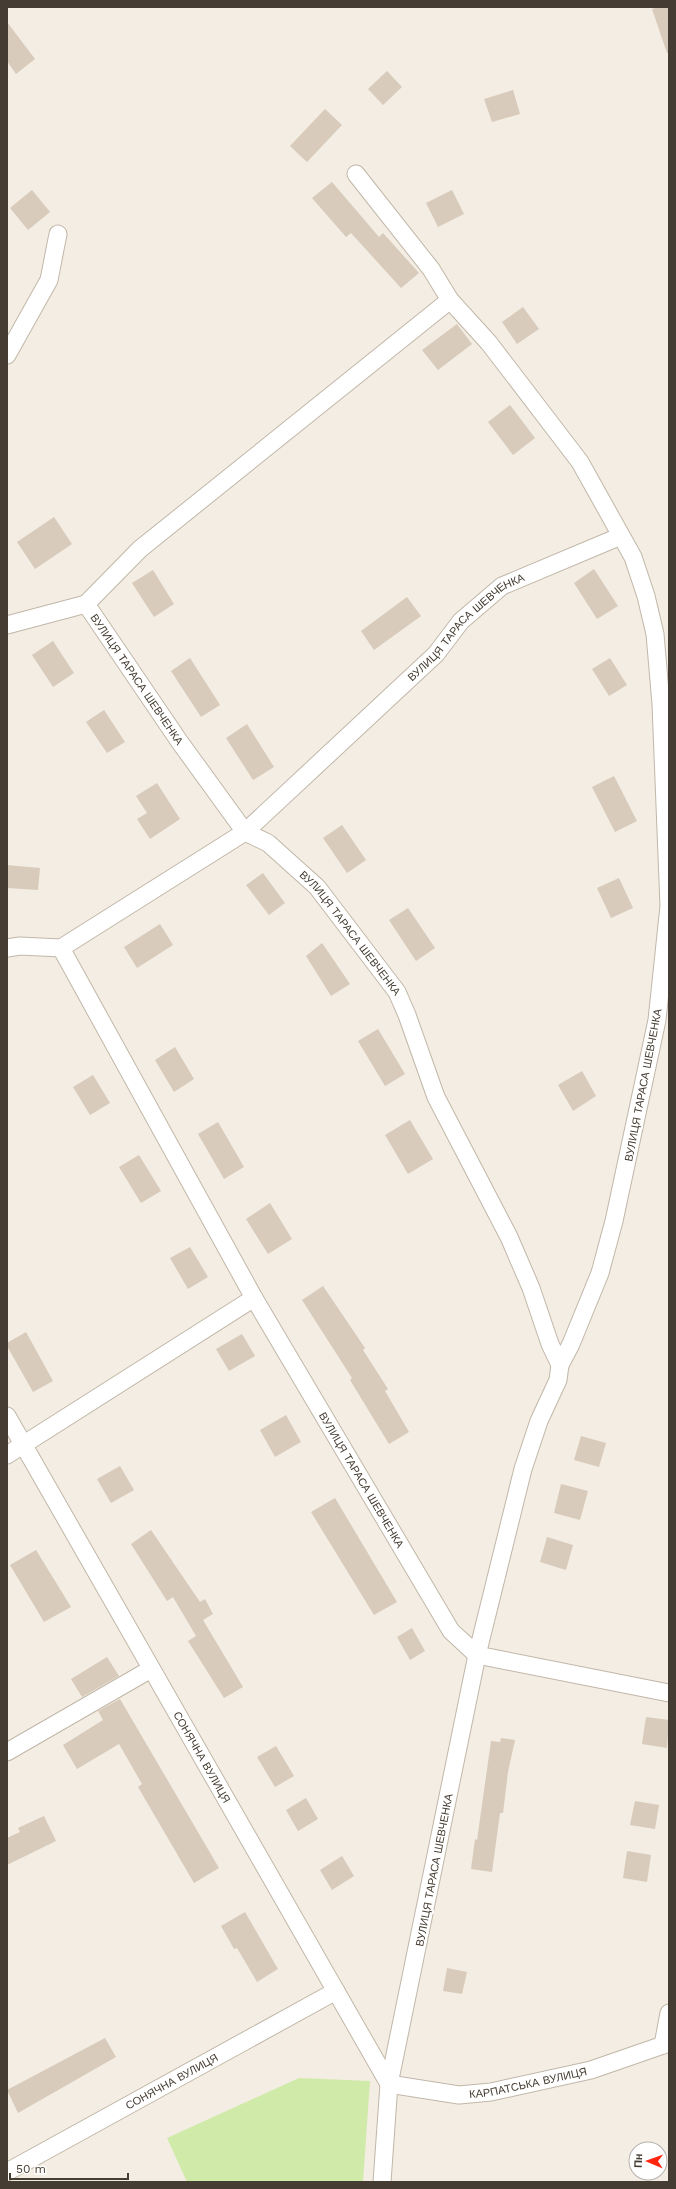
<svg xmlns="http://www.w3.org/2000/svg" width="676" height="2189" font-family="'Work Sans',sans-serif">
  <style>
    .green { fill: #d0eaa9 }
    .building { fill: #d8cbbb }
    .lines { fill: none; stroke-linecap: round; stroke-linejoin: round }
    .minor-casing { stroke: #c1b7a8; stroke-width: 19 }
    .minor { stroke: #fff; stroke-width: 17 }
    .labels { text-anchor: middle; stroke-width: 4; stroke-linejoin: round; paint-order: stroke }
    .street-label { font-size: 11px; fill: #453d33; stroke: #fff }
  </style>
  <rect width="100%" height="100%" fill="#f3ede3"/>
  <path class="green" d="M299,2078l71,3 -7,101h-176l-20,-44z"/>
  <g class="building">
    <path d="M658,7h11v46h-2l-15,-44z"/>
    <path d="M7,22l28,37 -19,15 -9,-13z"/>
    <path d="M387,71l15,16 -19,18 -15,-16z"/>
    <path d="M513,90l7,24 -28,8 -8,-23z"/>
    <path d="M325,109l17,16 -35,37 -17,-16z"/>
    <path d="M332,182l47,55 4,-4 36,40 -18,15 -50,-55 -5,4 -34,-39z"/>
    <path d="M32,190l18,22 -22,18 -18,-22z"/>
    <path d="M452,190l12,24 -26,13 -12,-24z"/>
    <path d="M523,307l16,22 -22,15 -15,-22z"/>
    <path d="M457,324l15,20 -34,26 -16,-20z"/>
    <path d="M510,405l25,33 -22,17 -25,-33z"/>
    <path d="M54,517l18,27 -37,25 -18,-27z"/>
    <path d="M594,569l24,37 -21,13 -23,-36z"/>
    <path d="M153,570l21,34 -20,13 -22,-34z"/>
    <path d="M407,597l14,19 -47,34 -13,-19z"/>
    <path d="M53,641l21,32 -21,14 -21,-32z"/>
    <path d="M190,658l30,47 -19,12 -30,-46z"/>
    <path d="M610,658l17,27 -18,11 -17,-27z"/>
    <path d="M104,710l21,32 -18,11 -21,-31z"/>
    <path d="M247,724l27,43 -21,13 -27,-42z"/>
    <path d="M614,776l23,45 -22,11 -23,-45z"/>
    <path d="M157,783l23,36 -30,20 -13,-20 10,-6 -11,-17z"/>
    <path d="M342,825l24,35 -19,13 -24,-35z"/>
    <path d="M7,865l33,3 -2,22 -31,-2z"/>
    <path d="M263,873l22,30 -16,12 -23,-30z"/>
    <path d="M619,878l14,30 -22,10 -14,-30z"/>
    <path d="M408,908l27,40 -19,13 -27,-41z"/>
    <path d="M160,924l13,21 -36,23 -13,-21z"/>
    <path d="M322,943l28,41 -19,12 -25,-40z"/>
    <path d="M378,1029l27,45 -20,12 -27,-45z"/>
    <path d="M175,1047l19,32 -20,13 -19,-32z"/>
    <path d="M582,1071l14,25 -23,15 -15,-26z"/>
    <path d="M93,1075l17,28 -20,12 -17,-28z"/>
    <path d="M410,1120l23,39 -25,15 -23,-39z"/>
    <path d="M218,1122l26,45 -20,12 -26,-45z"/>
    <path d="M139,1155l22,36 -20,12 -22,-36z"/>
    <path d="M270,1203l22,36 -24,15 -22,-35z"/>
    <path d="M190,1247l18,30 -20,12 -18,-31z"/>
    <path d="M323,1286l42,62 -2,2 25,39 -3,2 24,41 -20,12 -39,-64 2,-2 -50,-78z"/>
    <path d="M26,1332l27,49 -20,11 -26,-46v-3z"/>
    <path d="M242,1334l13,22 -26,15 -13,-22z"/>
    <path d="M286,1415l15,27 -26,15 -15,-27z"/>
    <path d="M581,1436l25,7 -7,24 -25,-7z"/>
    <path d="M120,1466l14,24 -23,13 -14,-24z"/>
    <path d="M561,1484l27,7 -8,29 -26,-7z"/>
    <path d="M335,1498l62,104 -23,13 -63,-103z"/>
    <path d="M151,1530l49,72 5,-3 8,15 -10,6 40,67 -19,11 -36,-57 8,-5 -23,-39 -6,4 -36,-57z"/>
    <path d="M547,1537l26,8 -7,25 -26,-8z"/>
    <path d="M36,1550l35,57 -27,15 -34,-57z"/>
    <path d="M412,1628l13,23 -15,9 -13,-23z"/>
    <path d="M107,1657l12,19 -37,21 -11,-18z"/>
    <path d="M120,1699l99,169 -25,15 -56,-96 4,-3 -23,-40 -42,25 -14,-24 40,-25 -5,-9z"/>
    <path d="M646,1717l23,3 -2,28 -25,-4z"/>
    <path d="M501,1738l14,2 -7,32 -5,41h-3l-8,59 -21,-3 4,-30 2,1 14,-99 9,1z"/>
    <path d="M276,1746l18,30 -19,11 -18,-30z"/>
    <path d="M306,1798l12,21 -20,12 -12,-21z"/>
    <path d="M635,1801l24,4 -4,24 -25,-4z"/>
    <path d="M44,1816l12,25 -49,24v-27l13,-6 -2,-4z"/>
    <path d="M627,1851l24,4 -4,27 -24,-4z"/>
    <path d="M342,1856l12,20 -22,14 -12,-20z"/>
    <path d="M245,1912l33,57 -21,13 -20,-34 -3,1 -13,-23z"/>
    <path d="M447,1968l20,4 -5,22 -19,-3z"/>
    <path d="M105,2038l11,19 -98,56 -11,-23z"/>
  </g>
  <g class="lines">
    <g class="minor-casing">
      <g id="minor">
        <path d="M356,174l75,95 19,31 39,43 91,119 53,95 13,39 9,38 6,70 8,202 -12,114 -43,201 -14,52 -29,71 -11,21 -2,15 -19,41 -16,48 -46,186 -88,429 -7,98"/>
        <path d="M7,355l42,-75 9,-46"/>
        <path id="s1" d="M86,604l93,137 66,91 23,11 49,44 80,105 10,23 29,82 73,140 22,51 19,56 10,21"/>
        <path d="M7,625l79,-21 54,-55 310,-249"/>
        <path id="s2" d="M7,948l13,-2 41,2 184,-116 191,-178 25,-33 41,-35 119,-50"/>
        <path id="s3" d="M61,948l193,350 197,333 26,24 192,38"/>
        <path id="s4" d="M7,1416l382,668"/>
        <path d="M7,1455l247,-157"/>
        <path d="M7,1752l144,-83"/>
        <path d="M663,2045l6,-32"/>
        <path id="s5" d="M389,2084l70,11 32,-3 100,-22 78,-27"/>
        <path id="s6" d="M7,2172l329,-181"/>
      </g>
    </g>
    <use href="#minor" class="minor"/>
  </g>
  <g class="labels">
    <g class="street-label">
      <text dy="4" stroke="none"><textPath href="#s2" startOffset="574">ВУЛИЦЯ ТАРАСА ШЕВЧЕНКА</textPath></text>
      <text dy="4" stroke="none"><textPath href="#s1" startOffset="91">ВУЛИЦЯ ТАРАСА ШЕВЧЕНКА</textPath></text>
      <text dy="4" stroke="none"><textPath href="#s1" startOffset="426">ВУЛИЦЯ ТАРАСА ШЕВЧЕНКА</textPath></text>
      <text transform="translate(643 1085) rotate(-79)" y="4">ВУЛИЦЯ ТАРАСА ШЕВЧЕНКА</text>
      <text dy="4" stroke="none"><textPath href="#s3" startOffset="611">ВУЛИЦЯ ТАРАСА ШЕВЧЕНКА</textPath></text>
      <text dy="4" stroke="none"><textPath href="#s4" startOffset="393">СОНЯЧНА ВУЛИЦЯ</textPath></text>
      <text transform="translate(434 1870) rotate(-79)" y="4">ВУЛИЦЯ ТАРАСА ШЕВЧЕНКА</text>
      <text dy="4" stroke="none"><textPath href="#s6" startOffset="188">СОНЯЧНА ВУЛИЦЯ</textPath></text>
      <text dy="4" stroke="none"><textPath href="#s5" startOffset="141">КАРПАТСЬКА ВУЛИЦЯ</textPath></text>
    </g>
  </g>
  <rect width="676" height="2189" fill="none" stroke="#453d33" stroke-width="16"/>
  <g transform="translate(648 2161) rotate(272)"><circle r="19" fill="#ffffff" stroke="#b5b1ad"/>
  <path d="M0-3L7 15L0 10L-7 15Z" fill="#ff250e"/>
  <text y="-6" font-size="11" font-weight="bold" text-anchor="middle" fill="#453d33">Пн</text>
  </g>
  <path d="M10 2173v6h118v-6" fill="none" stroke="#453d33" stroke-width="2"/>
  <text x="16" y="2173" font-size="12" fill="#453d33" stroke="#ffffff" stroke-width="3" paint-order="stroke">50 m</text>
</svg>
